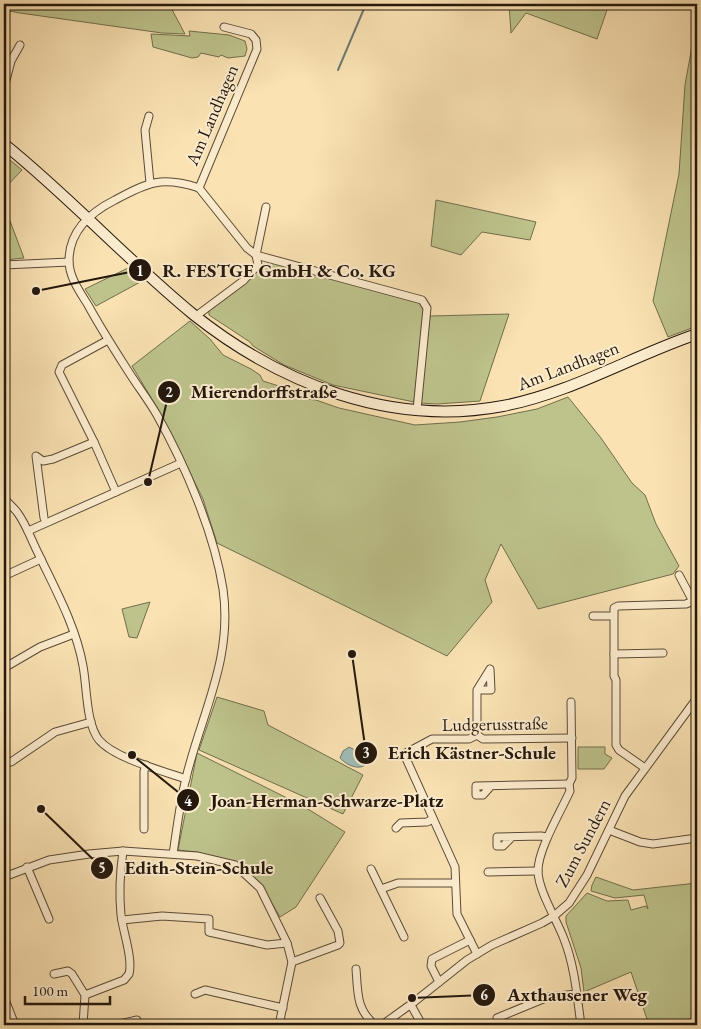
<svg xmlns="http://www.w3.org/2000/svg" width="701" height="1029" font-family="'EB Garamond',serif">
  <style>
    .green { fill: #bec38c; stroke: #716e4c }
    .water { fill: #a1bcb5; stroke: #6f7a72 }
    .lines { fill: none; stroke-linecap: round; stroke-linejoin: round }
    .stream { stroke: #6f7a72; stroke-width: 2 }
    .street-casing { stroke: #5a4a36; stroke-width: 9 }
    .secondary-casing { stroke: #24180d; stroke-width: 12 }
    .street { stroke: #fcecce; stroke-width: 7 }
    .secondary { stroke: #fcecce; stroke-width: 10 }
    .labels { text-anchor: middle; stroke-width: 4; stroke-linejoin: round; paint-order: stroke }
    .street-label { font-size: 18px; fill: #24180d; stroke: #fcecce }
    .leader { fill: none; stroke: #24180d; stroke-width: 2 }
    .callout-dot { fill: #24180d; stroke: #fcecce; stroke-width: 2 }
    .mark-label { font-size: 15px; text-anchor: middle; font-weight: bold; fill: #fff }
    .callout-label { font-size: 19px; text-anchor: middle; font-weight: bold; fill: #24180d; stroke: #fcecce; stroke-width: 4; stroke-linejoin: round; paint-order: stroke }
  </style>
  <rect width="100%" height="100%" fill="#fae2b3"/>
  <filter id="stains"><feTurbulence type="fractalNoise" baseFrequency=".004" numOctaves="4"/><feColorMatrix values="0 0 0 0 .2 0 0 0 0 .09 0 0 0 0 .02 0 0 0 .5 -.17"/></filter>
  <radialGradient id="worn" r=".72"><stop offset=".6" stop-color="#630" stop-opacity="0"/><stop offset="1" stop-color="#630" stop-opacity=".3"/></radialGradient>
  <g class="green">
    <path d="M4,4h165l16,30 -23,-1 -142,-20 -16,-3z"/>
    <path d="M509,4h100l-12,35 -71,-26 -15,20z"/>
    <path d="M697,18v308l-29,11 -15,-36 26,-127 6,-89z"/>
    <path d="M189,31l40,4 16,6 2,8 -2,7 -17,2 -7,-3 -2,2 -18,-4 -3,4 -6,1 -39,-11 -2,-13 39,2z"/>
    <path d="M4,155l18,15 -18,19z"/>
    <path d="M436,200l100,22 -6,18 -48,-8 -21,23 -30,-9z"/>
    <path d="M4,205l20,53 -20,2z"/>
    <path d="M272,262l148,40 4,5 -10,95 -81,-17 -49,-20 -31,-19 -3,-4 -41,-27v-6l35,-26 20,-19z"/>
    <path d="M130,267l14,13 -48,26 -11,-17z"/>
    <path d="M509,314l-29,87 -43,3 -17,-1 10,-87z"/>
    <path d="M190,321l20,18 13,16 28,14 9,6 3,6 19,6 15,11 19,2 23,8 76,17 45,-3 37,-5 40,-8 31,-12 33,41 31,45 13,12 11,29 23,42 -6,8 -135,35 -37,-65 -16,36 7,22 -45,54 -230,-113 -14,-44 -44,-88 -27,-45z"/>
    <path d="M150,602l-13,36 -8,-1 -7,-28z"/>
    <path d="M217,697l47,14 4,14 95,50 -20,39 -144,-64z"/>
    <path d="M578,747h27v7l7,4 -8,11h-26z"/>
    <path d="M197,753l106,53 42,26 -49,75 -16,10 -18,-31 -27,-23 -38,-11 -19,-2z"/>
    <path d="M596,877l37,13 64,-7v142h-11l-4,-4 -11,4h-22l-18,-53 -47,20 -3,-24 -15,-46v-6l21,-23 20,8 21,-1 3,10 15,-4 2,3 -4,-14 -29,3 -24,-7 1,-6z"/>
  </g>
  <path class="water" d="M349,747l12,6v2l-5,2 -1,2 2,1 6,-3 6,1c-3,15 -21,9 -29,0l3,-7z"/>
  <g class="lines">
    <g class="stream">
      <path d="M338,70l28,-66"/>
      <path d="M4,249l1,5"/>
    </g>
    <g class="street-casing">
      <g id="street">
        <path d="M4,88l7,-27 9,-16"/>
        <path d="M149,116l-4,14 5,53"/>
        <path d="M199,188l48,60 9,7 166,45 5,8 -10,102"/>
        <path d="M4,265l65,-3"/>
        <path d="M196,316l47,-35 15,-16 -2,-10 10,-48"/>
        <path d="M108,340l-46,25 -3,7 35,70 22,50"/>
        <path d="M4,498c4,5 9,9 13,14 9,12 14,27 21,41 17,36 38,73 45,113 4,21 3,58 16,74 15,18 64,31 87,39"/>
        <path d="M44,518l-8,-62 7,5 10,-2 41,-17"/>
        <path d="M28,531l153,-68"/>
        <path d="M679,575l18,34"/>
        <path d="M4,576l37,-17"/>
        <path d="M593,616h20"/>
        <path d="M614,654l49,-1"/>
        <path d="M4,668l36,-21 34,-13"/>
        <path d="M571,702l1,76 -3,6 1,7c-9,20 -33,60 -32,81 1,20 19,48 26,67 11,28 13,58 17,86"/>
        <path d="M477,735l-8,4h-37l-28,15 51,113 2,47 20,40"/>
        <path d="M477,735v-45l13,-21 1,21h-14"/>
        <path d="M477,735l6,4 89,-1"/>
        <path d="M4,764l7,-2 44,-30 36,-10"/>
        <path d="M645,768l-26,-18 -3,-5v-65l-2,-4v-68l4,-2 68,-2 7,-3"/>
        <path d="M491,786l-8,9h-7v-9l93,-2"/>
        <path d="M396,828l5,-5 26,-1 6,-3"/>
        <path d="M144,829v-58l2,-6"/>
        <path d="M609,830l31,12 13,2 44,-6"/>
        <path d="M512,837l-9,9h-6v-9l44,-1 5,1"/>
        <path d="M173,854c4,-26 7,-52 13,-76 16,-66 47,-119 37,-189 -9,-57 -38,-124 -66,-174 -8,-14 -18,-27 -27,-41 -14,-22 -29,-45 -42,-69 -8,-13 -19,-28 -19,-44 0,-30 22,-49 46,-61 33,-18 47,-24 84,-12l58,-139 -1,-9 -5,-6 -27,-7"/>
        <path d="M27,867l22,52"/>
        <path d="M371,869l33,68"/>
        <path d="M488,872l50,-1"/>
        <path d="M4,877l45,-17 40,-6 34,-3 74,5 38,9 25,23 27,55 5,19 -13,63"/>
        <path d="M381,889l17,-6h57"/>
        <path d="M122,920l40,-4 47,3v13l58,13 20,-2"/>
        <path d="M292,962l46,-17 2,-2 -2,-12 -18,-33"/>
        <path d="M356,969c2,24 0,40 19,56"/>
        <path d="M54,974l14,-3 4,3 13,21 -2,30"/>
        <path d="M439,982l-8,-16 1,-7 38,-19"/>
        <path d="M195,994l10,-4 78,18"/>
        <path d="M85,995l39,-15 5,-6c4,-16 -6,-42 -8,-59 -2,-21 -1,-43 2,-64"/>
        <path d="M4,997l11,28"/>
        <path d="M411,1005l11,20"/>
        <path d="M497,1018l51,-21 29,-3"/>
        <path d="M115,1025l22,-5 2,5"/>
        <path d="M382,1025l32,-23 53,-42 25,-15 50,-22 12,-7 15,-13 18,-28 38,-79 72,-98"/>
      </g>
    </g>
    <g class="secondary-casing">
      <path id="secondary" d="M4,144c66,53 124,117 190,171 87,69 197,112 309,91 68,-13 129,-50 194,-72"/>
    </g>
    <use href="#street" class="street"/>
    <use href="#secondary" class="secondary"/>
  </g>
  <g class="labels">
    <g class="street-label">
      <text transform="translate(212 115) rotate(-67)" y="6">Am Landhagen</text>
      <text transform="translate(568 366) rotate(-21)" y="6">Am Landhagen</text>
      <text transform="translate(495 724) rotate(-1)" y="6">Ludgerusstraße</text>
      <text transform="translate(583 843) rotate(-62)" y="6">Zum Sundern</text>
    </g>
  </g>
  <path class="leader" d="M36 291L140 270M148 482L169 392M352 654L366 753M132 755L188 800M41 809L102 868M412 998L484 995"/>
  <g class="callout-dot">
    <circle cx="36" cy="291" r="5"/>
    <circle cx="148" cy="482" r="5"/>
    <circle cx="352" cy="654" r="5"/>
    <circle cx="132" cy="755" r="5"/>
    <circle cx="41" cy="809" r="5"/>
    <circle cx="412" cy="998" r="5"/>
    <circle cx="140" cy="270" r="12"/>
    <circle cx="169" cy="392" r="12"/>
    <circle cx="366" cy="753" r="12"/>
    <circle cx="188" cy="800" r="12"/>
    <circle cx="102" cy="868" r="12"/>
    <circle cx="484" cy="995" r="12"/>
  </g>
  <g class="mark-label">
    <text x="140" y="276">1</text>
    <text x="169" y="397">2</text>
    <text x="366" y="758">3</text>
    <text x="188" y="806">4</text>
    <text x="102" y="873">5</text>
    <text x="484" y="1000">6</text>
  </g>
  <g class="callout-label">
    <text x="279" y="277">R. FESTGE GmbH &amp; Co. KG</text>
    <text x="264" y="398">Mierendorffstraße</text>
    <text x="472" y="759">Erich Kästner-Schule</text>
    <text x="327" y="807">Joan-Herman-Schwarze-Platz</text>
    <text x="199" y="874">Edith-Stein-Schule</text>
    <text x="577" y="1001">Axthausener Weg</text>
  </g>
  <rect width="701" height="1029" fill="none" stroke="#fae2b3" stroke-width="20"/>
  <rect x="5" y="5" width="691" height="1019" fill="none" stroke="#24180d" stroke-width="2.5"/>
  <rect x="10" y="10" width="681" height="1009" fill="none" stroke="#24180d"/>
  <path d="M25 996v8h85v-8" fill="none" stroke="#24180d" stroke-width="2.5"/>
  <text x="32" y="996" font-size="15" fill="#24180d" stroke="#fcecce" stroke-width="4" paint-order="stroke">100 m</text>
  <rect width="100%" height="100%" filter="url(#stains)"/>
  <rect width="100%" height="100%" fill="url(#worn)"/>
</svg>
